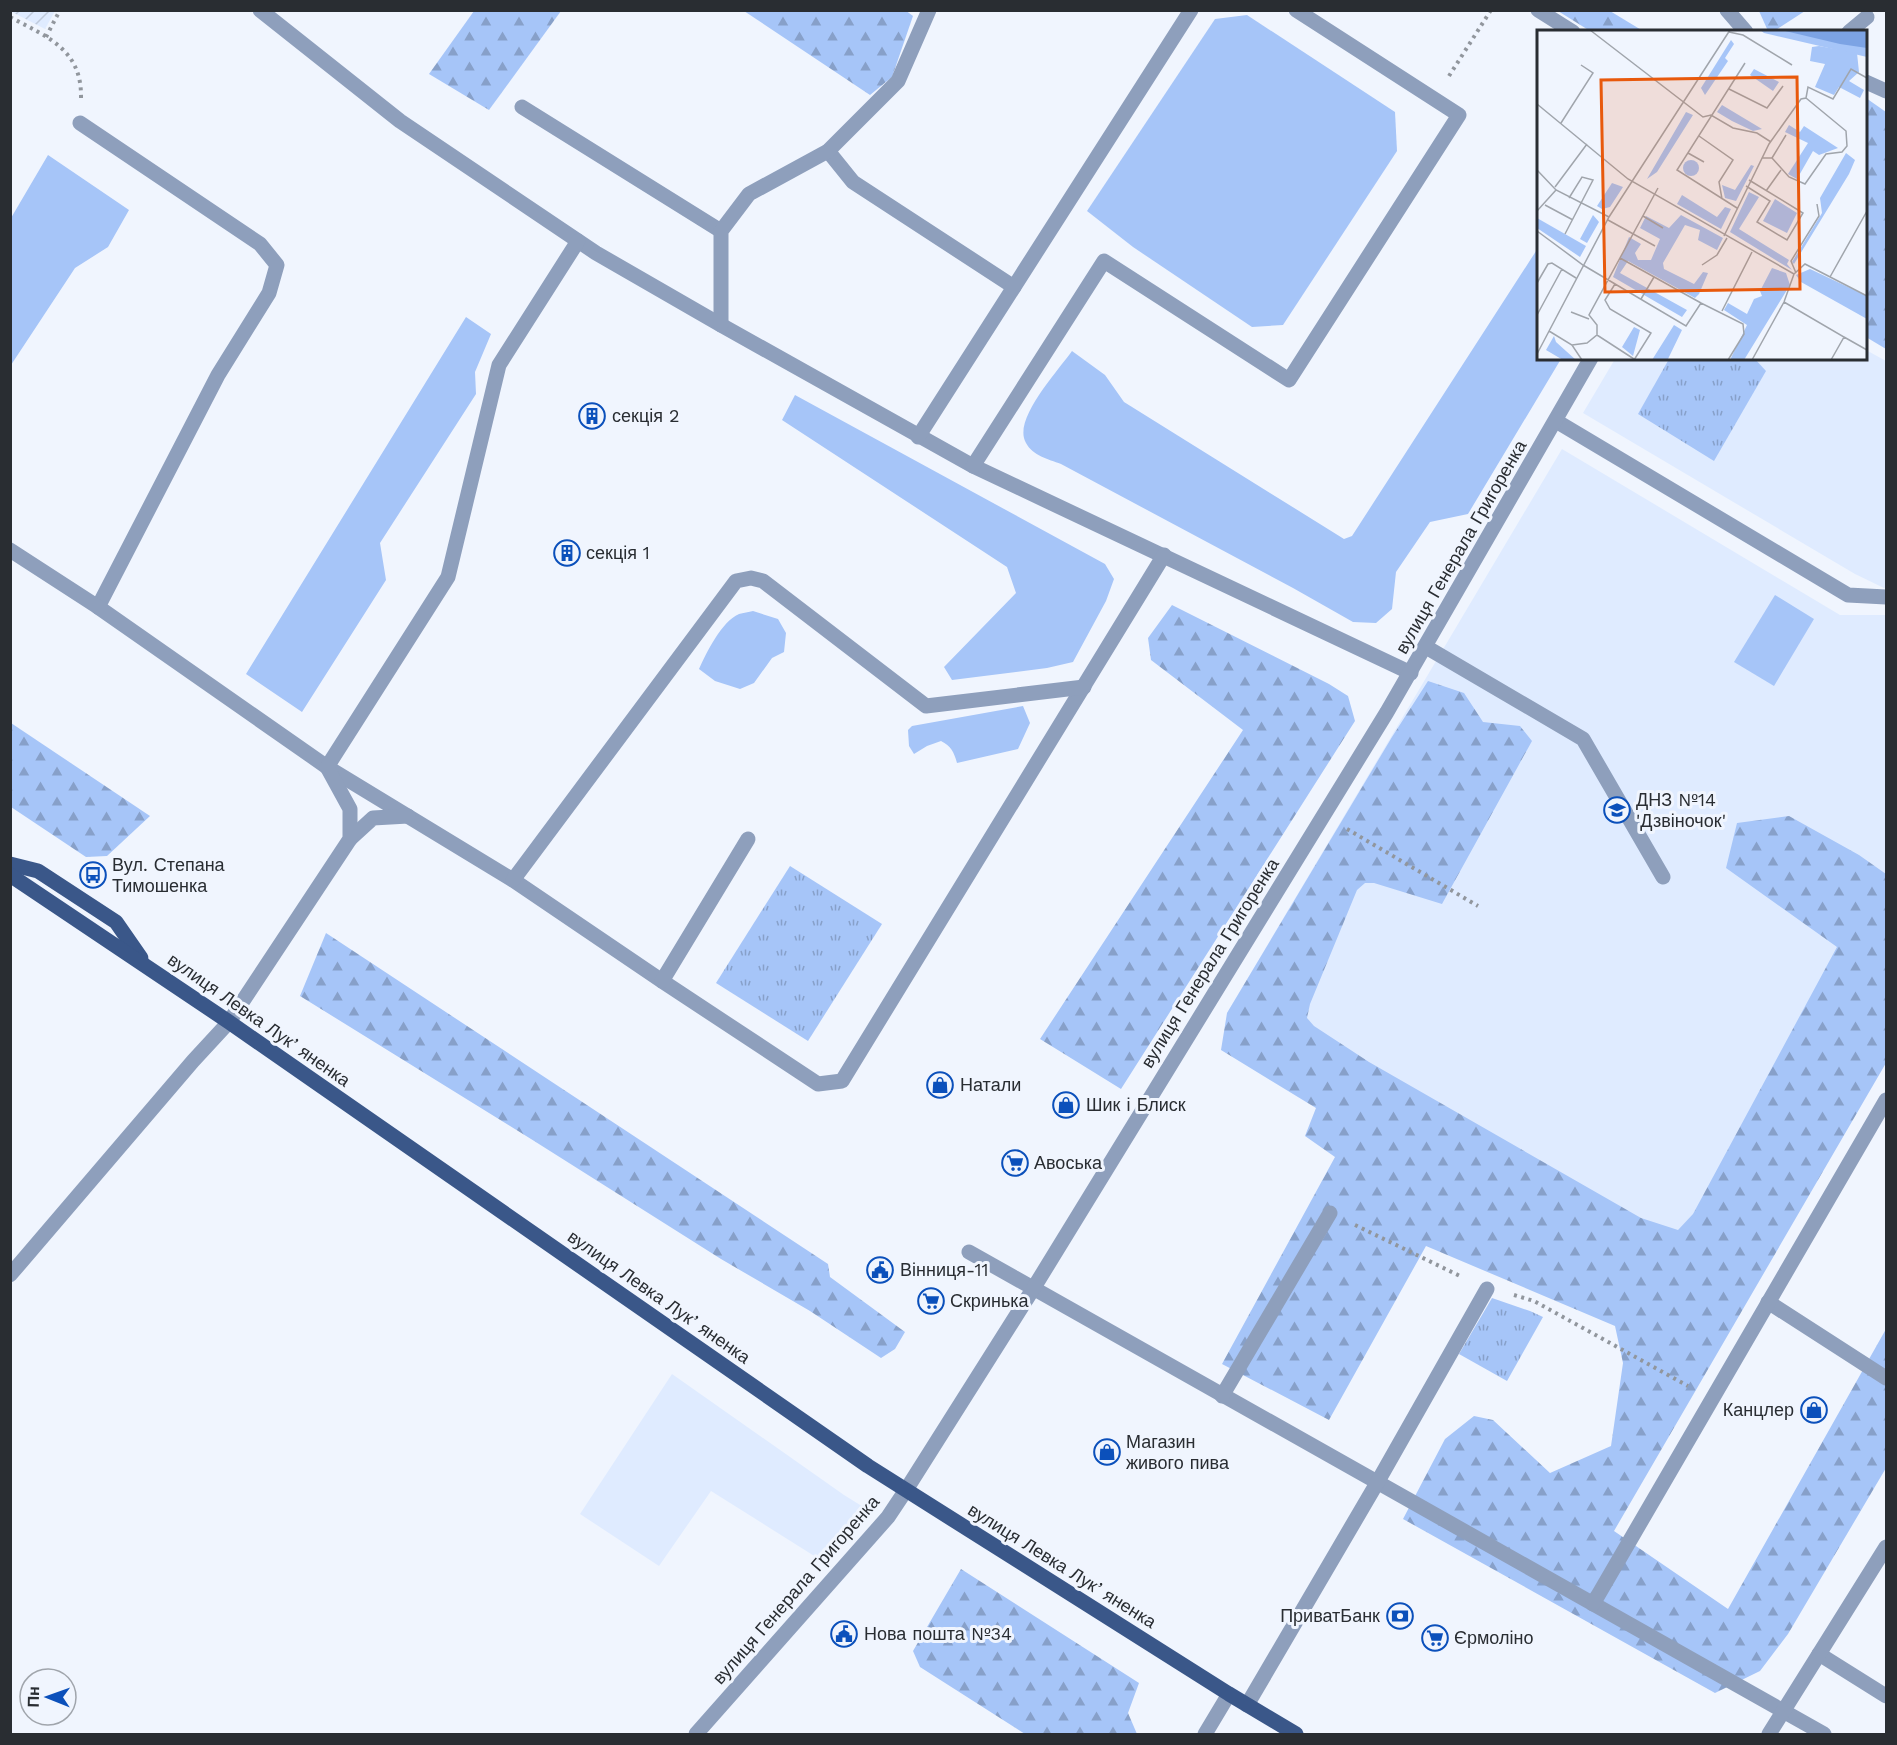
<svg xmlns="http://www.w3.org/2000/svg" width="1897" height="1745" font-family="'Work Sans',sans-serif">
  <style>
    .built { fill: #dfebff }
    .industrial { fill: url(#industrial-furrows) }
    .grass { fill: #a6c5f8 }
    .forest { fill: url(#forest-firs) }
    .park { fill: url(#park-tufts) }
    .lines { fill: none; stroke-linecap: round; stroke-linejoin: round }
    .path { stroke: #91969d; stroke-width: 4; stroke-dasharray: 3 4.5; stroke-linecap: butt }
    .service { stroke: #8e9fbc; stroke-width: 15 }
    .minor { stroke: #8e9fbc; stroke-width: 15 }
    .primary { stroke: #3a5789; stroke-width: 15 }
    .labels { text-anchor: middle; stroke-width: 6; stroke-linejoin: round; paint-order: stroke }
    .poi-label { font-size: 18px; fill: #292d32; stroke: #f0f5fe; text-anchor: start }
    .street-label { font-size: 18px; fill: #292d32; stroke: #f0f5fe }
    .inset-road { fill: none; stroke: #a0a5ac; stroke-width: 1.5 }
    .view { fill: #e8590c; fill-opacity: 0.15; stroke: #e8590c; stroke-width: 3 }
    .inset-edge { fill: none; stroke: #292d32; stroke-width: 3 }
  </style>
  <defs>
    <pattern id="industrial-furrows" width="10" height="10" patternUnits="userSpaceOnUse" patternTransform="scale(1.5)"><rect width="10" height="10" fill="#dfebff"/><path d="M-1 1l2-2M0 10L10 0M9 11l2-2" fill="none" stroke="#bfcadb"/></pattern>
    <pattern id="forest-firs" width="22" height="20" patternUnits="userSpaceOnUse" patternTransform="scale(1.5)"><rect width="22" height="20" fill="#a6c5f8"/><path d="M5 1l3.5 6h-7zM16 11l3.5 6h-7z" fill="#87a0c9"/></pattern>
    <pattern id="park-tufts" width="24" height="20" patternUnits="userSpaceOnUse" patternTransform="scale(1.5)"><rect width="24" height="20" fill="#a6c5f8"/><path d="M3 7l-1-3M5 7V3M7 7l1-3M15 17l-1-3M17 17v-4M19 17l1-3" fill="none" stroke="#87a0c9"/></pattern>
  </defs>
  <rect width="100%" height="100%" fill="#f0f5fe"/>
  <g class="built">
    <path d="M1866,350l20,11v228l-31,-15 -272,-161 32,-54 251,-1z"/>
    <path d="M1562,449l278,166h46v389l-168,303 -491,-294z"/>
    <path d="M672,1374l172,121 29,18 -46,51 -116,-73 -52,75 -79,-52z"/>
  </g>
  <path class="industrial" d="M10,11l1,-1 44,1 -10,18z"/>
  <g class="grass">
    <path d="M1247,15l148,97 2,39 -114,174 -31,2 -119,-80 -46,-36 128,-192z"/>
    <path d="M48,155l81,55 -21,37 -33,21 -64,97v-147z"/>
    <path d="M1538,248v110l23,1 -93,155 -38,8 -34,50 -4,37 -16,14 -23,-1 -60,-34 -232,-124c-13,-5 -28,-8 -35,-21 -14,-23 32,-72 46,-92l33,24 19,27 220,137 8,-3z"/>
    <path d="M466,317l25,17 -16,38 1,22 -96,149 6,37 -84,132 -56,-38z"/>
    <path d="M795,395l310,169 9,15 -8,22 -33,61 -26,6 -95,12 -8,-13 72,-74 -9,-26 -225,-147z"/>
    <path d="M1775,595l39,24 -40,67 -40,-24z"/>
    <path d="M753,611l25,8 8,14 -2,19 -12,6 -18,25 -14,6 -25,-8 -16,-12c8,-17 22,-47 40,-55 4,-1 10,-2 14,-3z"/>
    <path d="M1023,706l7,17 -12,26 -61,14c-3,-11 -6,-17 -16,-22l-14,5 -13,8 -5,-8 -1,-16 4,-4z"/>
  </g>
  <g class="forest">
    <path d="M905,10l8,6 -21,61 -22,18 -126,-84z"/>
    <path d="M474,11h87l-72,99 -60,-36z"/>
    <path d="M1558,11h52l33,20h-53z"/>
    <path d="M1759,11h46l-31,20h-6z"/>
    <path d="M1866,98l20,14v237l-20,-12z"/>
    <path d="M1172,605l157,79 19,12 7,25 -234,368 -81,-50 203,-309 -92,-70 -3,-22z"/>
    <path d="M1428,681l36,12 19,29 37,4 12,15 -90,163 -68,-21h-9l-8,7 -47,114 -3,14 7,8 55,36 272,156 37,12 15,-16 144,-267 -111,-79 11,-45 52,-7 70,39 27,19v189l-272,468 114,78 158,-280v139l-98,166 -28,37 -45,22 -312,-174 42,-80 29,-23 19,4 57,53 61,-27 12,-83 -8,-37 -189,-80 -97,174 -107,-56 113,-207 -30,-21 11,-28 -95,-58 6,-37 165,-276z"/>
    <path d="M11,723l139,93 -43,40 -21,1 -75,-50z"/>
    <path d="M326,933l502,331 2,13 75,55 -10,17 -14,9 -71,-47 -89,-52 -190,-120 -231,-143z"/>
    <path d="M961,1569l178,114 -11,30 9,21h-112l-105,-67 -7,-16z"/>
  </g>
  <g class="park">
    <path d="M1669,359h86l11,12 -52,90 -76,-47z"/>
    <path d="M790,866l92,58 -74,117 -92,-58z"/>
    <path d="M1492,1298l38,13 13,6 -36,64 -48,-27z"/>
  </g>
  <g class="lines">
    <g class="path">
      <path d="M10,17c37,20 72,32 71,81"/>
      <path d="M46,37l14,-27"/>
      <path d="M1449,76l42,-66"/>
      <path d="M1347,829l131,77"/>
      <path d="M1355,1225l107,52"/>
      <path d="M1514,1295l20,6 154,85"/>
    </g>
    <g class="service">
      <path d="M260,10l140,111 196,132 125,72 252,141 438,207"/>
      <path d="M1538,10l35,22"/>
      <path d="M522,107l199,124"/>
      <path d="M80,123l180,121 17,21 -8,28 -51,82 -120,232"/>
      <path d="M828,151l25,31 161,105"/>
      <path d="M721,325v-94l28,-37 79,-43 70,-70 31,-71"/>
      <path d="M1556,421l292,174 38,2"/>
      <path d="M918,437l273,-427"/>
      <path d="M973,466l131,-205 185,119 170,-265 -163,-105"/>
      <path d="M10,550l88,57 229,160 186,113 149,101 156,103 24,-3 322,-526"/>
      <path d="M1426,647l157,92 80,138"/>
      <path d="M350,839l23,-21 35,-2"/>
      <path d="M513,880l223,-299 15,-3 12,3 163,125 158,-19"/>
      <path d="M662,981l86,-142"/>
      <path d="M229,1022l121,-183v-30l-23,-42 121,-190 51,-212 79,-124"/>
      <path d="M969,1252l855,482"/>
      <path d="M1768,1302l118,76"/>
      <path d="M1222,1396l108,-183"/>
      <path d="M1593,1604l293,-504"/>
      <path d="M1819,1654l67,42"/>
      <path d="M1247,1705l130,-222 110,-194"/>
      <path d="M1769,1734l117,-187"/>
    </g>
    <g class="minor">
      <path d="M1727,10l19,22"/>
      <path d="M1849,32l18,-15"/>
      <path d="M1866,82l20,9"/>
      <path d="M10,1275l183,-214 36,-39"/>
      <path d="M696,1734l192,-217 18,-27 127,-201 354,-577 204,-354"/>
      <path d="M1205,1734l24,-40"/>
    </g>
    <g class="primary">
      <path d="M10,864l28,7 78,51 25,36"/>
      <path d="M10,875l219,147 639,444 361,228 67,40"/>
    </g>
  </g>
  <defs>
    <g id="building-ring" transform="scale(1.35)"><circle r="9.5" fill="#f0f5fe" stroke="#0b50bb" stroke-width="1.5"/><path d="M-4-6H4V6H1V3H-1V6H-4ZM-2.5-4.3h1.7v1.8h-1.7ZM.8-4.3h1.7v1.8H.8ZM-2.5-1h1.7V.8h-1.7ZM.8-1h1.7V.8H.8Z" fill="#0b50bb"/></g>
    <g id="school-ring" transform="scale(1.35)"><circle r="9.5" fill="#f0f5fe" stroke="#0b50bb" stroke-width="1.5"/><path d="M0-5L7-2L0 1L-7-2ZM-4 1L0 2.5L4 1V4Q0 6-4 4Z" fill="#0b50bb"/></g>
    <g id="bus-ring" transform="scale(1.35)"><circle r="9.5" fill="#f0f5fe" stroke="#0b50bb" stroke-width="1.5"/><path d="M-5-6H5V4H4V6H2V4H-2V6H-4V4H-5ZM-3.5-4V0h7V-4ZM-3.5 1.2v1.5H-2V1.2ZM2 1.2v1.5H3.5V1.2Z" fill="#0b50bb"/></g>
    <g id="shop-ring" transform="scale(1.35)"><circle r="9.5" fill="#f0f5fe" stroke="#0b50bb" stroke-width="1.5"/><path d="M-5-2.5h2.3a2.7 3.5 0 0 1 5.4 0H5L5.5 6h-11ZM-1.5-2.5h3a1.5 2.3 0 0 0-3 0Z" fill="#0b50bb"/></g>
    <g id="supermarket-ring" transform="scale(1.35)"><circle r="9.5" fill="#f0f5fe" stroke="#0b50bb" stroke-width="1.5"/><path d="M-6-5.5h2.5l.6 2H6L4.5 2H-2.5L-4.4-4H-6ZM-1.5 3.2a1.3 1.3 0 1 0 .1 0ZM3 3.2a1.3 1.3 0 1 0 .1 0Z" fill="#0b50bb"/></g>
    <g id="civic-ring" transform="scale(1.35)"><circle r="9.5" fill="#f0f5fe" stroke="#0b50bb" stroke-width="1.5"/><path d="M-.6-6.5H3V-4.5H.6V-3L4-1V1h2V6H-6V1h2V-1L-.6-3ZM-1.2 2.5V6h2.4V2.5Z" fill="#0b50bb"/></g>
    <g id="bank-ring" transform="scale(1.35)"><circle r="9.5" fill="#f0f5fe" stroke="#0b50bb" stroke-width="1.5"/><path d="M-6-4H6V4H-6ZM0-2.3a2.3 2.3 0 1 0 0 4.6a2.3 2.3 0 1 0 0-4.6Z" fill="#0b50bb"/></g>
  </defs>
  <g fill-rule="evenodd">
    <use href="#building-ring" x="592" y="416"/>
    <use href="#building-ring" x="567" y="553"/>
    <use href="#school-ring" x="1617" y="810"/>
    <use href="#bus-ring" x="93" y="875"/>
    <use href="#shop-ring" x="940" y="1085"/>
    <use href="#shop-ring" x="1066" y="1105"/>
    <use href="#supermarket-ring" x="1015" y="1163"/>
    <use href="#civic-ring" x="880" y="1270"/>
    <use href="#supermarket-ring" x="931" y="1301"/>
    <use href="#shop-ring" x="1814" y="1410"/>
    <use href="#shop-ring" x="1107" y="1452"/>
    <use href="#bank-ring" x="1400" y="1616"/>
    <use href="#civic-ring" x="844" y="1634"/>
    <use href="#supermarket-ring" x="1435" y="1638"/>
  </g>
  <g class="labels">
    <g class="poi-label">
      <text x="612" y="422">секція 2</text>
      <text x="586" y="559">секція 1</text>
      <text x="1636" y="806">ДНЗ №14<tspan x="1636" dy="21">'Дзвіночок'</tspan></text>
      <text x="112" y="871">Вул. Степана<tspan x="112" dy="21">Тимошенка</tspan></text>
      <text x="960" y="1091">Натали</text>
      <text x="1086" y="1111">Шик і Блиск</text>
      <text x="1034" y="1169">Авоська</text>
      <text x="900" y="1276">Вінниця-11</text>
      <text x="950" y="1307">Скринька</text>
      <text x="1794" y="1416" text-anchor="end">Канцлер</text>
      <text x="1126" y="1448">Магазин<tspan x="1126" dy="21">живого пива</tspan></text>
      <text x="1380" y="1622" text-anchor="end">ПриватБанк</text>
      <text x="864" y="1640">Нова пошта №34</text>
      <text x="1454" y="1644">Єрмоліно</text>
    </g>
    <g class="street-label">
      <text transform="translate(1461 547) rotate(-60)" y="6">вулиця Генерала Григоренка</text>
      <text transform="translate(1210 963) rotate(-58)" y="6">вулиця Генерала Григоренка</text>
      <text transform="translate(259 1020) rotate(35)" y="6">вулиця Левка Лукʼяненка</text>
      <text transform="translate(659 1297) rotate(35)" y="6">вулиця Левка Лукʼяненка</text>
      <text transform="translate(1062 1566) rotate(32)" y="6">вулиця Левка Лукʼяненка</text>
      <text transform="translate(796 1590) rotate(-49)" y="6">вулиця Генерала Григоренка</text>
    </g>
  </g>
  <g transform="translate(1537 30)">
    <rect width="330" height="330" fill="#f0f5fe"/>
    <path d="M223,0h107v27l-103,-24zM217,39l25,13 -6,9 -23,-16zM185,75l40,24 -9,2 -21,-10 -15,-9zM214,135l3,1 -18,35 -11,-3 -3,-13 13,5zM212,162l10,5 -20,32 50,31 -2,4 5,6 -62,-38zM238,169l22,14 -10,20 -24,-12zM17,306l2,6 20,18h-13l-17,-10z" fill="#a6c5f8"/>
    <path d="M194,10l3,4 -9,14 3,3 -23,34 -4,-7zM282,16l38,7 2,19 -10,9 15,9 -4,8 -21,-11 -5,8 -19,-8 10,-23 -15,-3 2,-14zM149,82l7,3 -36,57 -10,7zM252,95l11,7 4,-6 34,22 -19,7 -6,-4 -16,28 -9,-5 20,-31 -23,-11zM309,123l9,7 -6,14 -55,90 -2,-2 30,-49 -2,-15zM75,153l11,4 -13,20 -8,2 -5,-3zM145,165l35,22 8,-10 6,2 -10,20 -44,-25zM56,185l6,7 -12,21 -7,-4zM144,185l42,23 -6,12 -19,-10 2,-10 -15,-5 -22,38 1,6 30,15 9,-12 5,1 -9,21 -4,4 -67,-37 -8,12 67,37 -5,7 -69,-40 16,-40 12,7 -6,9 3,7h13l9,-21 -20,-11 6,-12 23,12zM0,188l49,28 -6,11 -43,-29zM235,238l14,5 4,12 -46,75h-14l17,-35 -23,-15 4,-7 19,11 7,-15 8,-3 -2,-5zM273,239l57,27v23l-66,-37 -5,-7zM137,295l8,5 -14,29 -16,1zM97,297l6,3 -7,26 -11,-9z" fill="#a6c5f8"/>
    <path d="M146 138a8 8 0 1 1 16 0a8 8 0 1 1-16 0Z" fill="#a6c5f8"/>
    <path d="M244,0h86v18l-27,-4z" fill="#7ca3e4"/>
    <path class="inset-road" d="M53,0l113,87 8,-2 22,13 24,5 14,9M192,2l14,3 49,30M192,59l38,19 16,-22M0,74l91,75 166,95M24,93l32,-50 -12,-8M162,106l34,24 -14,22 3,17M151,123l16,9M225,128h10l17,19 16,7 21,-30 16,-2 5,-6 -1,-15 -40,-33M235,128l14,-23M0,140l19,20 53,27M209,156l24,15 -13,21 30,18 16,-27 -54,-33M18,157l32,-43M229,161l15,-21M8,175l28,15M200,178l-60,-38 68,-107M0,181l19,-21M106,186l20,12M71,190l47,26M0,201l46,34 103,61 15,-23 42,21 1,10 -16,26M28,204l28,-54 -11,-3 -13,21M187,206l45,-92 32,-45 5,-1 2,-11 25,12 18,-30 16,9M83,228l81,45M165,235l15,-10 10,-17M259,243l-5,-12 28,-45 -2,-12M257,244l11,-10 62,32M293,247l37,-66M0,253l11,-19 4,-1 24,15M78,254l-10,16 5,9 41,24 -17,27M104,269l13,-22M247,272l60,35 -13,23M185,281l30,-59M34,282l18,7M0,285l25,-46M12,301l23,14 10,15M60,305v-10l-8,-10 69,-127M307,307l23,13M35,315l15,-2 10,-8 37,24M0,324l72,-137 121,-187M215,330l32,-58 10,-28"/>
    <path class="view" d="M260,47l3,212 -195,3 -4,-212z"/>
    <rect width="330" height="330" class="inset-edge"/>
  </g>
  <rect width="1897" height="1745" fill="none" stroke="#292d32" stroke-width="24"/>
  <g transform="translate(48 1697) rotate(271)"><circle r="28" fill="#f0f5fe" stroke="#a0a5ac" stroke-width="1.5"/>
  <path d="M0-4.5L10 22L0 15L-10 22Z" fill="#0b50bb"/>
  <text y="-9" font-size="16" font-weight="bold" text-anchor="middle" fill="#292d32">Пн</text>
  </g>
</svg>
